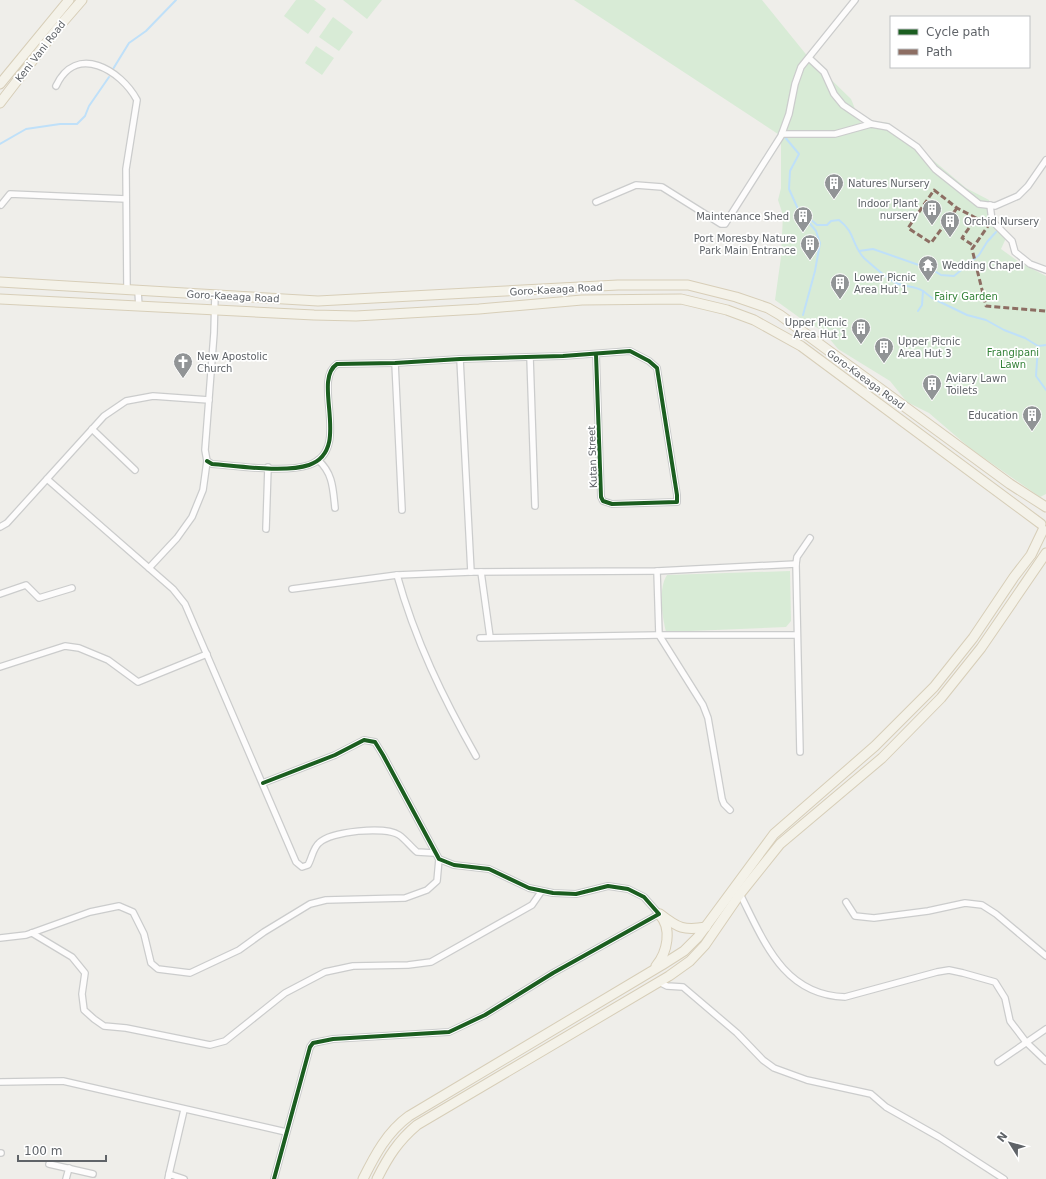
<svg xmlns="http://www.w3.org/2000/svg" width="1046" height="1179" font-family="'DejaVu Sans',sans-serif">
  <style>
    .green { fill: #d8ebd6 }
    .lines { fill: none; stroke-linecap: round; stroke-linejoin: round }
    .stream { stroke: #bfe0f9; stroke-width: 2 }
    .street-casing { stroke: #cbcccc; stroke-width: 8 }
    .primary-casing { stroke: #d7ceb8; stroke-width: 11 }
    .street { stroke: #fdfcfc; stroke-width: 5.5 }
    .primary { stroke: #f4f2e9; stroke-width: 9 }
    .quiet { stroke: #8d6e63; stroke-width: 3; stroke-dasharray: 6 3; stroke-linecap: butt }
    .cycleway-casing { stroke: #fff; stroke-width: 6 }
    .cycleway { stroke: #1b5e20; stroke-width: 4 }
    .labels { text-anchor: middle; stroke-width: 3.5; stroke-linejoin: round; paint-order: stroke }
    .street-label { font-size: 10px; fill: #5f6368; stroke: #fff }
    .poi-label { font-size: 10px; fill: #5f6368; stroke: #fff; text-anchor: start }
    .park-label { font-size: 10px; fill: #348238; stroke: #fff }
  </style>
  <rect width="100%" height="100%" fill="#efeeea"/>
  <g class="green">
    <path d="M296,0h18l12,9 -18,25 -24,-18z"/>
    <path d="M343,0h39l-15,19z"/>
    <path d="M574,0h188l47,58 42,41 11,27 11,-5 16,2 77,65 23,12 4,23 14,13 -6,13 18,13 27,14v218l-6,3 -69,-48 -42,-36 -22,-11 -17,-21 -52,-32 -15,-18 -23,-13 -25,-18 6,-43 2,-42 -5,-15 3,-12v-52z"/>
    <path d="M333,17l20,15 -14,19 -20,-14z"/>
    <path d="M316,46l18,12 -12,17 -17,-12z"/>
    <path d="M790,571l1,50 -5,6 -120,5c-4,-16 -8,-43 1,-57z"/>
  </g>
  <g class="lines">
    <g class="stream">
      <path d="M113,69l16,-26 17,-12 30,-31"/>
      <path d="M784,136l15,18 -9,17 -1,18 9,20 18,22 4,12 -5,28 -12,44"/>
      <path d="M0,144l26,-15 34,-5h17l8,-8 4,-10 20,-29"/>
      <path d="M801,211l16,14h10l4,-4 8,-1c17,13 12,24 25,38 9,8 22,20 32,25 9,4 19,3 27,8l-1,14 -4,6"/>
      <path d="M859,251l14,-2 60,21 8,5 13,1 25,-21 8,-13 9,-10"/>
      <path d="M923,291l9,7 35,17 19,5 18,10 21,8 13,8 8,-1"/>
      <path d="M1038,346l-2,30 10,14"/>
    </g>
    <g class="street-casing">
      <g id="street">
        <path d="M809,58l15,14 10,22 9,11 28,19"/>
        <path d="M56,86c20,-43 65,-16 81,14l-11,69 1,121"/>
        <path d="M782,134h53l36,-10 17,3 29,20 18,22 44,35 16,2 23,-10 10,-10 18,-26"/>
        <path d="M596,202l40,-17 26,2 59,37h4l56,-88 8,-22 6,-30 6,-17 54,-67"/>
        <path d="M1,205l9,-11 116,5"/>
        <path d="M990,205l2,16 20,20 3,11 15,12 16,6"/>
        <path d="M138,291l1,16"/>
        <path d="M530,357l5,149"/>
        <path d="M460,359l11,213"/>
        <path d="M395,363l7,147"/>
        <path d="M92,429l43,41"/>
        <path d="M318,460c15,13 15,29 17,48"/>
        <path d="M207,461l5,3c26,2 73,9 97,1 44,-15 2,-84 28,-101l58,-1 65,-4 103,-3 67,-5 19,10 8,7 20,127v7l-65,2 -9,-3 -2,-4 -5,-143"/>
        <path d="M47,479l126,110 12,15 111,258 6,5 6,-2c4,-7 5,-17 11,-22 12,-12 66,-17 80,-8 6,4 12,12 18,17l17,1"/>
        <path d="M0,527l7,-4 97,-107 22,-15 27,-5 56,4"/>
        <path d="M266,529l2,-62"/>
        <path d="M149,568l28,-30 15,-21 11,-27 4,-29 -2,-11 9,-117 1,-38"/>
        <path d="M657,571l2,64 44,70 5,13 14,81 2,5 6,6"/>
        <path d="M481,572l9,65"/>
        <path d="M397,575c18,65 46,123 79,181"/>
        <path d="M292,589l105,-14 74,-3 186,-1 139,-7"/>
        <path d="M0,594l26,-9 13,13 33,-10"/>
        <path d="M480,638l179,-3h138"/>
        <path d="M0,667l65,-21 14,2 29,12 30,22 69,-28"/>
        <path d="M800,752l-4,-188 1,-7 13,-19"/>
        <path d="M263,783l72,-28 29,-15 11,2 8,13 56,104 15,6 35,4 40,19 24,5 23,1 32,-8 20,3 16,8 15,17 -106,59 -68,42 -36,17 -116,7 -20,4 -3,4 -36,132"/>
        <path d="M740,894c24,47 43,101 105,103l92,-25 12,-2 14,3 32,9 10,16 5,23 16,21 20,19"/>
        <path d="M846,902l9,14 19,2 54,-7 37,-8 17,2 14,9 50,42"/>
        <path d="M32,933l40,24 13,16 -3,21 2,16 10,9 10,7 22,2 84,17 15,-4 60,-48 40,-21 28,-6 55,-1 23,-3 101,-57 9,-13"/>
        <path d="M0,938l26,-3 64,-23 29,-6 14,6 11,22 7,29 7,6 32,4 49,-23 25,-18 46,-28 16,-4 79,-2 22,-8 10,-9 2,-22"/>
        <path d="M659,982l8,4 16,1 54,46 26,27 11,8 33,12 64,14 15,13 53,30 65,42"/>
        <path d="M998,1062l48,-33"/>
        <path d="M0,1082l63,-1 223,51"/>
        <path d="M0,1153h1"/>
        <path d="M49,1164l44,10"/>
        <path d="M169,1174l15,-64"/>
        <path d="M66,1179l3,-11"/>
        <path d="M168,1179l1,-5 15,5"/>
      </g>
    </g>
    <g class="primary-casing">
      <g id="primary">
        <path d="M0,84l69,-84"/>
        <path d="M0,103l56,-73 26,-30"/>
        <path d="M0,282l318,19 300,-16h70l48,12 32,11 12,7 230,169 36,23"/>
        <path d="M0,299l314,16 42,1 123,-7 103,-9 99,-1 46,11 27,10 47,26 240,178"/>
        <path d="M660,914c18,14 24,17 46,13"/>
        <path d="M656,966c11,-13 17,-38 3,-52"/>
        <path d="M363,1179c12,-24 24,-47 46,-63l253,-151 22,-14 14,-14 76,-103 101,-88 59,-59 39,-49 41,-61 17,-22 12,-25"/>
        <path d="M377,1179c11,-22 21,-38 40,-54l252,-149 21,-15 15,-16 35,-51 40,-50 102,-86 59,-60 40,-50 65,-95"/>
      </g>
    </g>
    <use href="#street" class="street"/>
    <use href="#primary" class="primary"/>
    <g class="quiet">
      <path d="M957,208l-26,35 -23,-15 26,-38 23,18 19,10 -14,20 12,8"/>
      <path d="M988,222v4l-16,23 14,57 60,5"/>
    </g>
    <g class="cycleway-casing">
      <g id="cycleway">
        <path d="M207,461l5,3c26,2 73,9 97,1 44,-15 2,-84 28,-101l58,-1 65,-4 103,-3 67,-5 19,10 8,7 20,127v7l-65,2 -9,-3 -2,-4 -5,-143"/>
        <path d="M263,783l72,-28 29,-15 11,2 8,13 56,104 15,6 35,4 40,19 24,5 23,1 32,-8 20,3 16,8 15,17 -106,59 -68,42 -36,17 -116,7 -20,4 -3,4 -36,132"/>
      </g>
    </g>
    <use href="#cycleway" class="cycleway"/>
  </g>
  <defs>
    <g id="building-pin" transform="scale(1)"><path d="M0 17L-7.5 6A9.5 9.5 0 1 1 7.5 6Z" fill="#919496" stroke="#fff"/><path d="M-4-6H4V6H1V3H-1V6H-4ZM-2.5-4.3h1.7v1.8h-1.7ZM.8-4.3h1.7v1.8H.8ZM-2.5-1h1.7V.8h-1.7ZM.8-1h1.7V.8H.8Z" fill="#fff"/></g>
    <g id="temple-pin" transform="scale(1)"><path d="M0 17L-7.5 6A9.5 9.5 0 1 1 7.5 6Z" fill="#919496" stroke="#fff"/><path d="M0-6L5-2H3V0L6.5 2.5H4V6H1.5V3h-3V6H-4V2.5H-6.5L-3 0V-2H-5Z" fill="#fff"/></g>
    <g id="church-pin" transform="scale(1)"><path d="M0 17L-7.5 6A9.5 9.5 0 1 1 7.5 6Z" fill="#919496" stroke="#fff"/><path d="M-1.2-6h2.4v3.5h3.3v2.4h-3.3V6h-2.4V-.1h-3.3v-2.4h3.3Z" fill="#fff"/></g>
  </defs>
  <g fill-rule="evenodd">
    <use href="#building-pin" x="834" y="183"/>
    <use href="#building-pin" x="932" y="209"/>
    <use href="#building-pin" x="803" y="216"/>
    <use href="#building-pin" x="950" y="221"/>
    <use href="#building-pin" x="810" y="244"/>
    <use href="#temple-pin" x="928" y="265"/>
    <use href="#building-pin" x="840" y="283"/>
    <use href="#building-pin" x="861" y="328"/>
    <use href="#building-pin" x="884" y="347"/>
    <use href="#church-pin" x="183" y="362"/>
    <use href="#building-pin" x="932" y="384"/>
    <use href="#building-pin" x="1032" y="415"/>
  </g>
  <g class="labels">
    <g class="street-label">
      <text transform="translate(40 51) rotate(-52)" y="4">Keni Vani Road</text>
      <text transform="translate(556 289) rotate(-3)" y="4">Goro-Kaeaga Road</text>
      <text transform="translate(233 296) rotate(3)" y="4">Goro-Kaeaga Road</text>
      <text transform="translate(866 379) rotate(36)" y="4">Goro-Kaeaga Road</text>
      <text transform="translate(592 457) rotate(-92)" y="4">Kutan Street</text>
    </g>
    <g class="poi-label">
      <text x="848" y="187">Natures Nursery</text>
      <text x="918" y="207" text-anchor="end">Indoor Plant<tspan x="918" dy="12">nursery</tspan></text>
      <text x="789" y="220" text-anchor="end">Maintenance Shed</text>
      <text x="964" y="225">Orchid Nursery</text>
      <text x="796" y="242" text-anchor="end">Port Moresby Nature<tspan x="796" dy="12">Park Main Entrance</tspan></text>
      <text x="942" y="269">Wedding Chapel</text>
      <text x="854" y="281">Lower Picnic<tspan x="854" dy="12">Area Hut 1</tspan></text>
      <text x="847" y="326" text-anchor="end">Upper Picnic<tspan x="847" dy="12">Area Hut 1</tspan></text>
      <text x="898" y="345">Upper Picnic<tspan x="898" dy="12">Area Hut 3</tspan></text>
      <text x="197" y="360">New Apostolic<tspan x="197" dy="12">Church</tspan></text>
      <text x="946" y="382">Aviary Lawn<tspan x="946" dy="12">Toilets</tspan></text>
      <text x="1018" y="419" text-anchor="end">Education</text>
    </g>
    <g class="park-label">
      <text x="966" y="300">Fairy Garden</text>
      <text x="1013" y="356">Frangipani<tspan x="1013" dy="12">Lawn</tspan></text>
    </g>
  </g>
  <rect x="890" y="16" width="140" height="52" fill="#ffffff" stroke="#bfc1c3"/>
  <rect x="898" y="29" width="20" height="6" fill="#1b5e20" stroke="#bfc1c3"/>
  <text x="926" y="36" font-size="12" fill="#5f6368">Cycle path</text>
  <rect x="898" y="49" width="20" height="6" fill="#8d6e63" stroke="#bfc1c3"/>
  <text x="926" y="56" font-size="12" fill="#5f6368">Path</text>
  <g transform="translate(1010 1143) rotate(307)" stroke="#ffffff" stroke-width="3" paint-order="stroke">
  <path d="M0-3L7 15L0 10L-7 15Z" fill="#5f6368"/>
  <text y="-6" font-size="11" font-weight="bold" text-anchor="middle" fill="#5f6368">N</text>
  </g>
  <path d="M18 1155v6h88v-6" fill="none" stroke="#5f6368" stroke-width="2"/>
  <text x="24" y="1155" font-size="12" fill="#5f6368" stroke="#ffffff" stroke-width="3" paint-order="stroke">100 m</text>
</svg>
